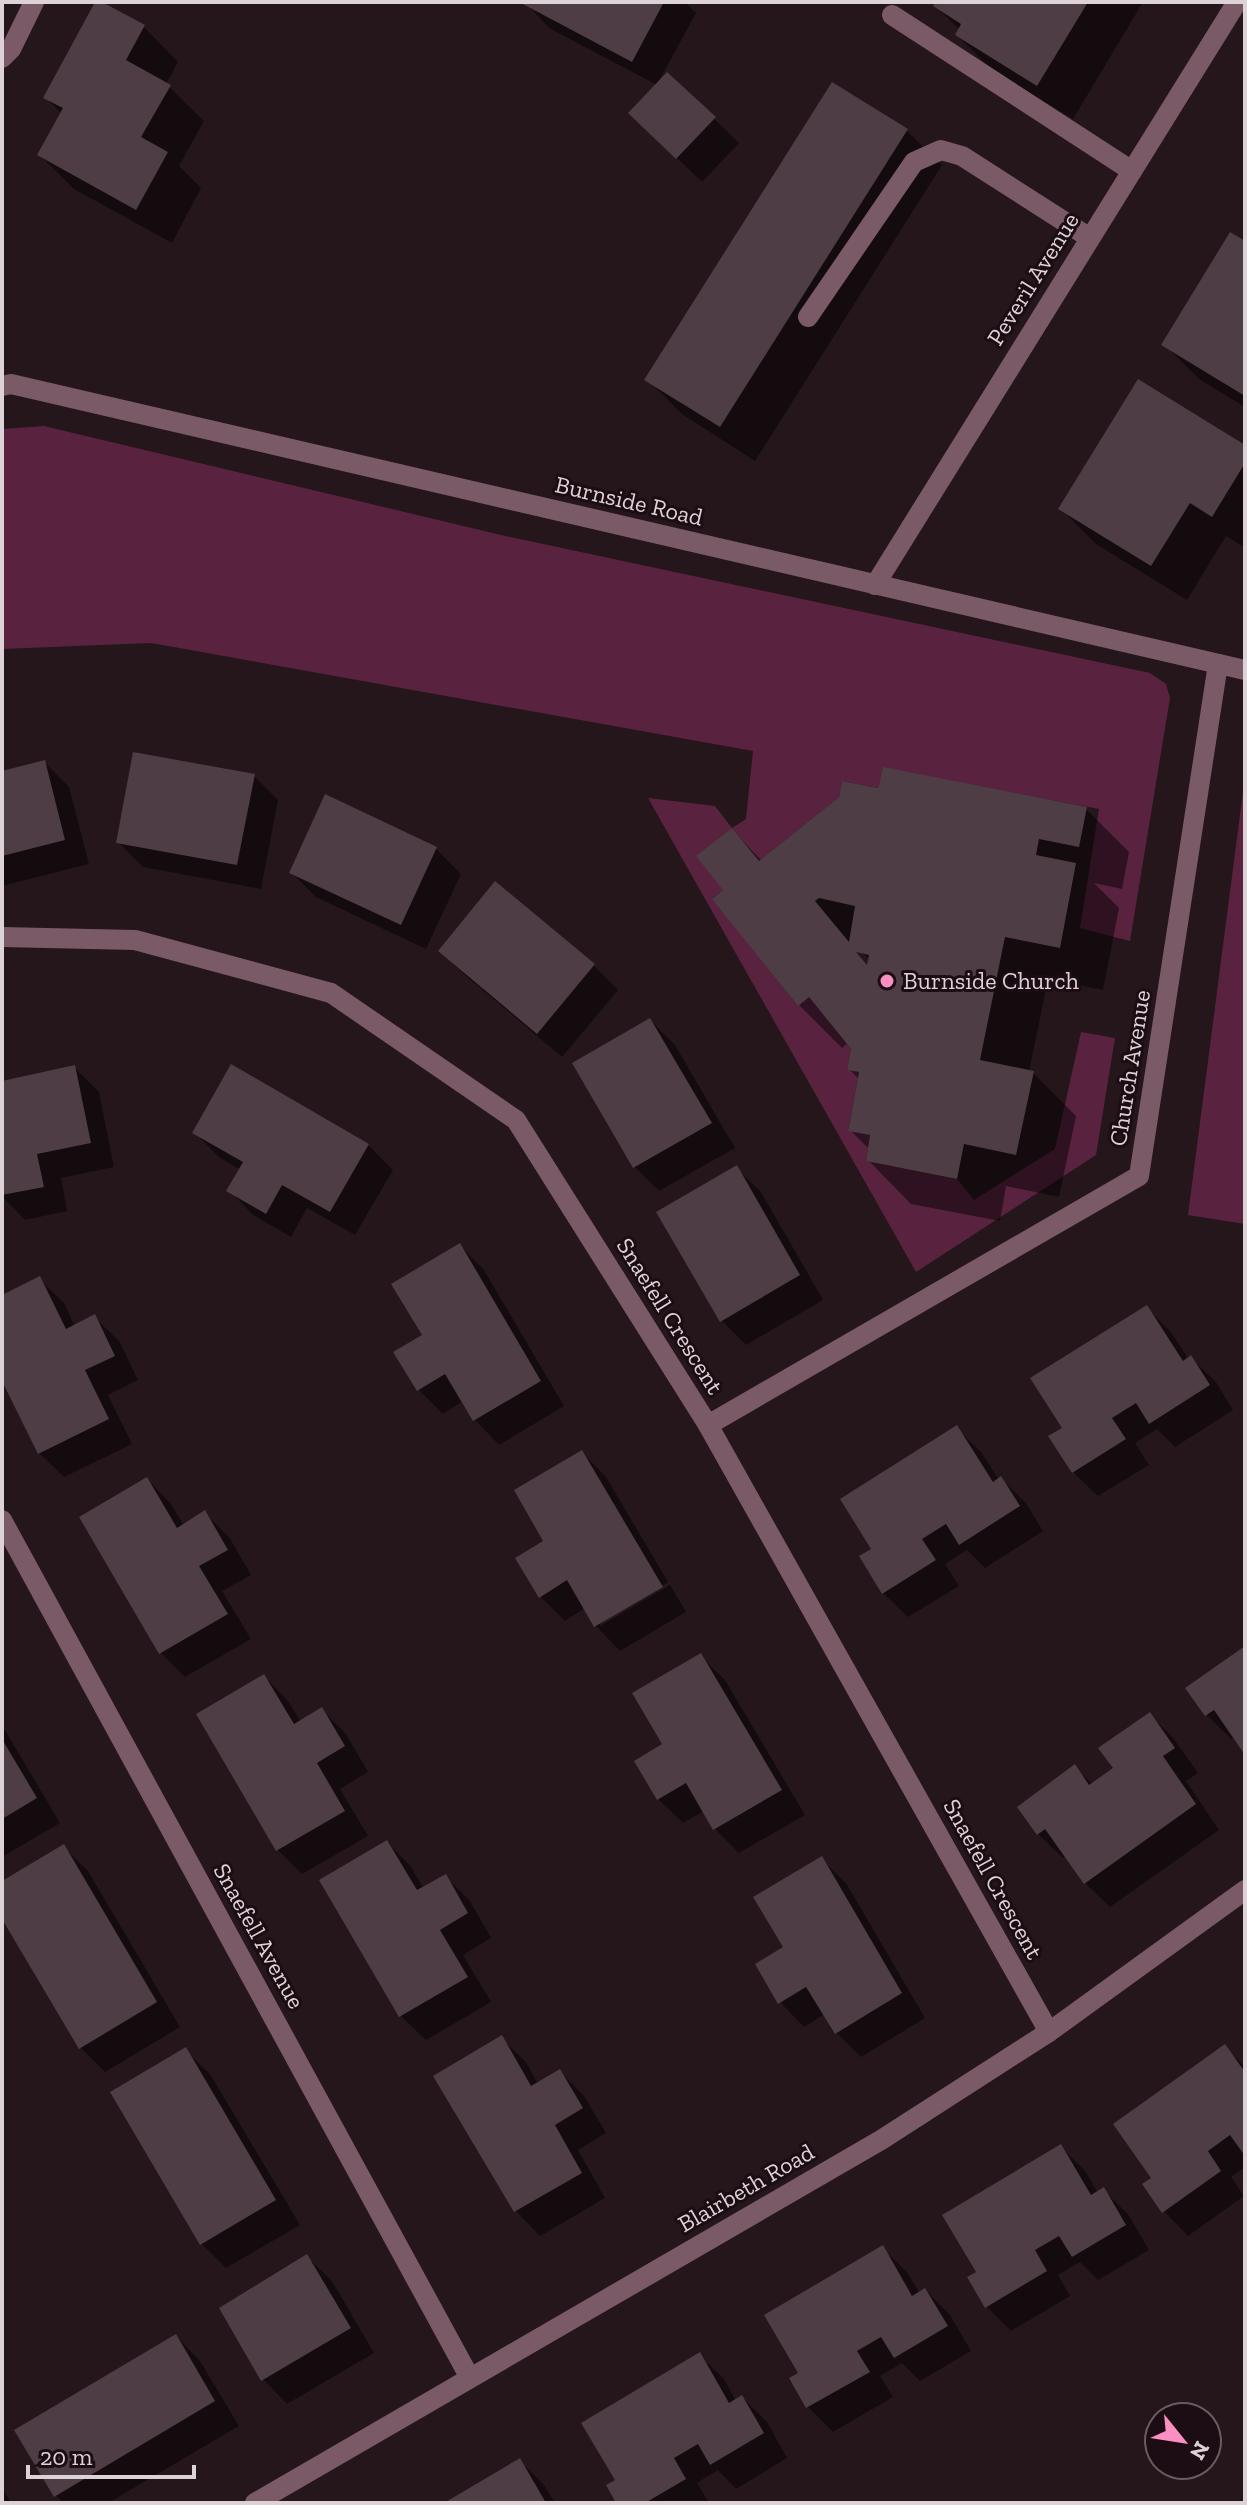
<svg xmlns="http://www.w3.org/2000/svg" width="1247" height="2505" font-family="'Zilla Slab',serif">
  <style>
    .green { fill: #59223e }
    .shadow { fill: #0007; fill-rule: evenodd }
    .building { fill: #4e3d44; fill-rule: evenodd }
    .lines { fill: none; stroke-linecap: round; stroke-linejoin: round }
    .minor { stroke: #7b5a68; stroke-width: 20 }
    .poi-dot { fill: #fc8fc2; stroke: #1b0d13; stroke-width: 3 }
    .labels { text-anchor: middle; stroke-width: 6; stroke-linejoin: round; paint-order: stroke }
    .street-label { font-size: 24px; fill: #ddd3d7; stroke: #1b0d13 }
    .poi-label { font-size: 24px; fill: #ddd3d7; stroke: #1b0d13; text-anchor: start }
  </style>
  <rect width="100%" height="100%" fill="#25161c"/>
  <g class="green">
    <path d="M44,426l457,109 649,138 16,11 4,14 -40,243 -50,-13 19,-119 -216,-41 -5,20 -36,-7 -3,16 -80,64 -27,-33 -9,62 -10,8 84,107 12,-8 42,52 -4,21 12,2 -11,58 22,5 -4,26 91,18 17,21 81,-51 26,-117 34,6 -19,117 -180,117 -268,-474 67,8 17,22 14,-9 7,-68 -602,-108 -149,6v-220z"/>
    <path d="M1245,776v448l-57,-9z"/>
  </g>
  <g class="shadow">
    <path d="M98,2l46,25 34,35 -12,22 38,37 -25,45 22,22 -29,55 -98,-54 -35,-35 23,-40 -17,-17z"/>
    <path d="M525,2h160l11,11 -37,68 9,-7 71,69 -37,39 -46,-44 1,-53 -108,-57z"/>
    <path d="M938,2h205l-70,117 -81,-49 -35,-35 3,-5 -25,-24z"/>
    <path d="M907,131l35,34 -187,296 -73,-47 -35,-35z"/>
    <path d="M1245,244v163l-46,-28 -35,-35z"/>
    <path d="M1245,447v101l-19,-12 -39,64 -91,-56 -35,-35z"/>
    <path d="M44,762l25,25 20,77 -87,22v-113z"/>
    <path d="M254,776l24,24 -17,89 -118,-22 -25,-25z"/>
    <path d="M880,790l206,19 43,43 -7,37 -28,-6 25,25 -16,82 -55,-11 -19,93 4,1 43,43 -17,81 -53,-11 -6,35 -89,-17 -43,-44 2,-10 -20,-20 10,-50 -11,-11 4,-20 -5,-6 -6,5 -43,-43 -73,-115 6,-60 30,31zM851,949l10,2 9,9 -1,10z"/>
    <path d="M326,797l110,52 25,25 -35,75 -110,-52 -25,-25z"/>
    <path d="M496,884l98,82 24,24 -56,67 -97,-82 -25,-24z"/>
    <path d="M650,1020l25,25 60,103 -76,43 -24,-24z"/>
    <path d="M74,1067l25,25 15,75 -53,11 6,33 -42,9 -23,-24v-113z"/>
    <path d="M195,1133l173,12 25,25 -38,65 -48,-27 -16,29 -38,-22 -24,-25 12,-20 -22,-13z"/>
    <path d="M736,1168l25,24 62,108 -77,45 -24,-24z"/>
    <path d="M460,1246l24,24 80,136 -65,39 -24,-25 -12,-19 -20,13 -25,-25 7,-54z"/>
    <path d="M39,1279l25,24 11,24 19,-10 25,24 19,39 -30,15 24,49 -68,33 -25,-24 -37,-77v-79z"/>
    <path d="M1146,1307l25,25 18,28 2,-2 25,24 17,28 -58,37 -18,-18 -22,14 14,22 -51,31 -25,-24 -9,-44z"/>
    <path d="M956,1428l25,24 18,28 2,-1 25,24 17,28 -58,37 -18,-18 -22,14 14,22 -51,31 -25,-24 -9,-44z"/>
    <path d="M582,1452l24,25 62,105 -68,40v4l70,-41 16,27 -66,39 -24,-25 -11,-18 -20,13 -25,-25 6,-54z"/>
    <path d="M147,1479l24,25 13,22 21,-13 24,24 22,38 -29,16 29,48 -66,38 -24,-24 -80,-135z"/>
    <path d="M1245,1649v102l-10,-14 -4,2 -24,-24z"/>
    <path d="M700,1656l25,24 80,135 -66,38 -24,-24 -11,-18 -21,12 -25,-24 7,-54z"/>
    <path d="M264,1676l24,25 13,21 21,-12 24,24 22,38 -28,17 28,47 -66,38 -24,-24z"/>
    <path d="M1149,1714l25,25 24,34 -12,8 33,49 -109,77 -25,-24 -19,-27 -3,2 -25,-24 37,-67 18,18 23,-16z"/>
    <path d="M2,1725l58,98 -58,34z"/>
    <path d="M387,1842l24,25 13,22 21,-13 25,25 21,37 -28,17 28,47 -65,38 -25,-24z"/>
    <path d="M63,1847l25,24 92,156 -75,45 -25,-25 -78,-132v-32z"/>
    <path d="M821,1859l25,24 79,135 -64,39 -24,-24 -12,-19 -21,13 -24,-25 6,-54z"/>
    <path d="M501,2038l25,24 12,22 22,-12 24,24 22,37 -28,17 27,48 -65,38 -24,-25 -80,-135z"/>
    <path d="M1225,2047l20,20v100l-14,10 13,19 -56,40 -24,-25 -10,-33z"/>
    <path d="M185,2050l25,24 90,151 -74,43 -24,-24z"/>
    <path d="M1061,2147l24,24 13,22 5,-3 25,24 21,36 -51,30 -18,-18 -22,13 12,21 -59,35 -25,-25 -8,-34z"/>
    <path d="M882,2248l25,24 13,22 5,-4 25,25 21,36 -51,30 -18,-18 -22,13 13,21 -60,35 -25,-25 -17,-28 10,-5z"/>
    <path d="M307,2257l25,24 42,72 -87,51 -24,-25z"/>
    <path d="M176,2336l24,25 39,65 -131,77h-45l-7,-8z"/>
    <path d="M699,2355l25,24 12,22 6,-4 25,25 20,36 -51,31 -18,-19 -21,13 12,20h-91v-22z"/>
    <path d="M520,2461l24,24 11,18h-107z"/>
    <path d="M2,2487l9,16h-9z"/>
  </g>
  <g class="building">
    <path d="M95,2h7l43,23 -19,35 45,25 -30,52 27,15 -32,58 -99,-55 26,-47 -20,-10z"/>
    <path d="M519,2h145l-32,60z"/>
    <path d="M935,2h153l-51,84 -82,-51 6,-11 -28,-18z"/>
    <path d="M667,72l49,45 -40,42 -48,-46z"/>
    <path d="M832,82l76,47 -188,298 -76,-47z"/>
    <path d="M1230,232l15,9v155l-84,-51z"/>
    <path d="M1138,379l107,66v18l-33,54 -22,-14 -39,63 -93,-57z"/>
    <path d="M133,752l122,22 -18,91 -121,-22z"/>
    <path d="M45,760l20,80 -63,16v-85z"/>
    <path d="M883,767l204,40 -8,40 -40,-8 -3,16 40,8 -16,85 -55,-11 -25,123 54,11 -18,84 -52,-11 -7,35 -91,-18 4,-26 -22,-4 11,-59 -12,-2 4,-21 -42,-52 -11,9 -86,-107 11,-9 -27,-34 36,-28 27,33 80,-64 3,-16 36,7zM819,898l36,8 -6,36 -34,-41zM856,952l13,3 -2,10z"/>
    <path d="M325,794l112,53 -36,78 -112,-52z"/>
    <path d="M495,881l100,83 -58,70 -99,-83z"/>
    <path d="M650,1018l62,105 -79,45 -61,-105z"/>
    <path d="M231,1064l138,80 -39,68 -48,-27 -16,29 -40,-23 17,-29 -51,-29z"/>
    <path d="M75,1065l16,78 -54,11 7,33 -42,8v-114z"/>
    <path d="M737,1165l63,110 -80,47 -64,-110z"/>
    <path d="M460,1243l81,138 -68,40 -28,-47 -28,17 -24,-39 29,-17 -31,-51z"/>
    <path d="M40,1276l26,53 29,-15 20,42 -30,14 24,49 -71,35 -36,-73v-86z"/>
    <path d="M1147,1305l36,56 8,-6 19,30 -61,39 -13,-21 -24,15 14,21 -54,34 -24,-37 14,-8 -32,-50z"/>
    <path d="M957,1425l36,57 8,-6 19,30 -61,39 -13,-21 -24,15 14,21 -54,34 -23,-38 12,-7 -31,-50z"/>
    <path d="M582,1450l81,137 -69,40 -27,-47 -28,18 -24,-40 28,-17 -29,-51z"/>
    <path d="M147,1477l30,51 28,-18 23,40 -29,16 29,48 -69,40 -80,-137z"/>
    <path d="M1245,1646v109l-31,-45 -9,6 -20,-28z"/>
    <path d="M701,1653l81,137 -69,40 -27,-47 -29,17 -23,-39 28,-17 -30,-51z"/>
    <path d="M264,1674l30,50 28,-17 23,39 -28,17 28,48 -69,40 -80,-137z"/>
    <path d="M1150,1712l25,36 -12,8 33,48 -112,80 -39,-55 -8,6 -20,-28 58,-43 14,21 24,-17 -15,-20z"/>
    <path d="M2,1739l35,59 -35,21z"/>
    <path d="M387,1840l30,50 29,-16 22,39 -28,17 28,47 -69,40 -80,-137z"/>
    <path d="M64,1844l93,158 -78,47 -77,-130v-38z"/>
    <path d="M822,1856l80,137 -67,41 -29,-47 -28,17 -23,-40 28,-17 -30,-50z"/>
    <path d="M502,2035l29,51 29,-17 23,39 -28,17 27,48 -68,39 -81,-136z"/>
    <path d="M1225,2044l20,28v84l-15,-21 -22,16 13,20 -59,42 -20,-29 9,-6 -38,-54z"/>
    <path d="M186,2047l90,153 -76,45 -90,-153z"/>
    <path d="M1061,2144l30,51 13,-8 22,38 -54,32 -13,-21 -24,14 12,21 -62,37 -18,-31 9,-5 -34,-57z"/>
    <path d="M883,2245l29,51 13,-8 23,38 -54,32 -13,-21 -24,14 13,21 -64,36 -17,-30 9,-5 -34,-58z"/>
    <path d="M307,2254l44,74 -90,53 -42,-73z"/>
    <path d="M176,2334l39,67 -161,96 -40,-67z"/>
    <path d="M700,2352l29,51 13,-8 22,38 -54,32 -12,-21 -24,14 12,21 -41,24h-29l-10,-18 9,-5 -34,-57z"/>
    <path d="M520,2458l26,45h-102z"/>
  </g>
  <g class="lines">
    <g class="minor">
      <path d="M892,15l240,156"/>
      <path d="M2,58l9,-9 23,-47"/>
      <path d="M808,317l106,-155 27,-12 21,6 128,82"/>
      <path d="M2,386l9,-2 1234,286"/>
      <path d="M875,585l362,-583"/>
      <path d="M2,937l133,3 196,53 185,127 192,305 341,607"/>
      <path d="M708,1425l431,-249 79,-512"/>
      <path d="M2,1520l468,858"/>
      <path d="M255,2503l626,-363 168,-108 196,-142"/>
    </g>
  </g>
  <circle class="poi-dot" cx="887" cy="981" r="8"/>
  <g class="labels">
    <g class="street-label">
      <text transform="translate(1033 279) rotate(-58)" y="8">Peveril Avenue</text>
      <text transform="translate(629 501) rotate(13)" y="8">Burnside Road</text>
      <text transform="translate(1130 1068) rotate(-81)" y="8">Church Avenue</text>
      <text transform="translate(670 1316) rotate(58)" y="8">Snaefell Crescent</text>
      <text transform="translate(993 1879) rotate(61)" y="8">Snaefell Crescent</text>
      <text transform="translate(259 1936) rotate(61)" y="8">Snaefell Avenue</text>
      <text transform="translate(746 2188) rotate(-30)" y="8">Blairbeth Road</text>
    </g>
    <g class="poi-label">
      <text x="903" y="989">Burnside Church</text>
    </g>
  </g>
  <rect width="1247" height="2505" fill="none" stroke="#ddd3d7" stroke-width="8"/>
  <g transform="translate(1183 2441) rotate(120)"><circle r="38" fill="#1b0d13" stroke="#695c61" stroke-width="2"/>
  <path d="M0-6L14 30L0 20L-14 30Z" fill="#fc8fc2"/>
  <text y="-12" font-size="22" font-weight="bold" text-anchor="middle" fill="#ddd3d7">N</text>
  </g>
  <path d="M28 2465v12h166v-12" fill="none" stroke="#ddd3d7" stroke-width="4"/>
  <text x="40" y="2465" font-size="24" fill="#ddd3d7" stroke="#1b0d13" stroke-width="6" paint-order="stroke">20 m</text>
</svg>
